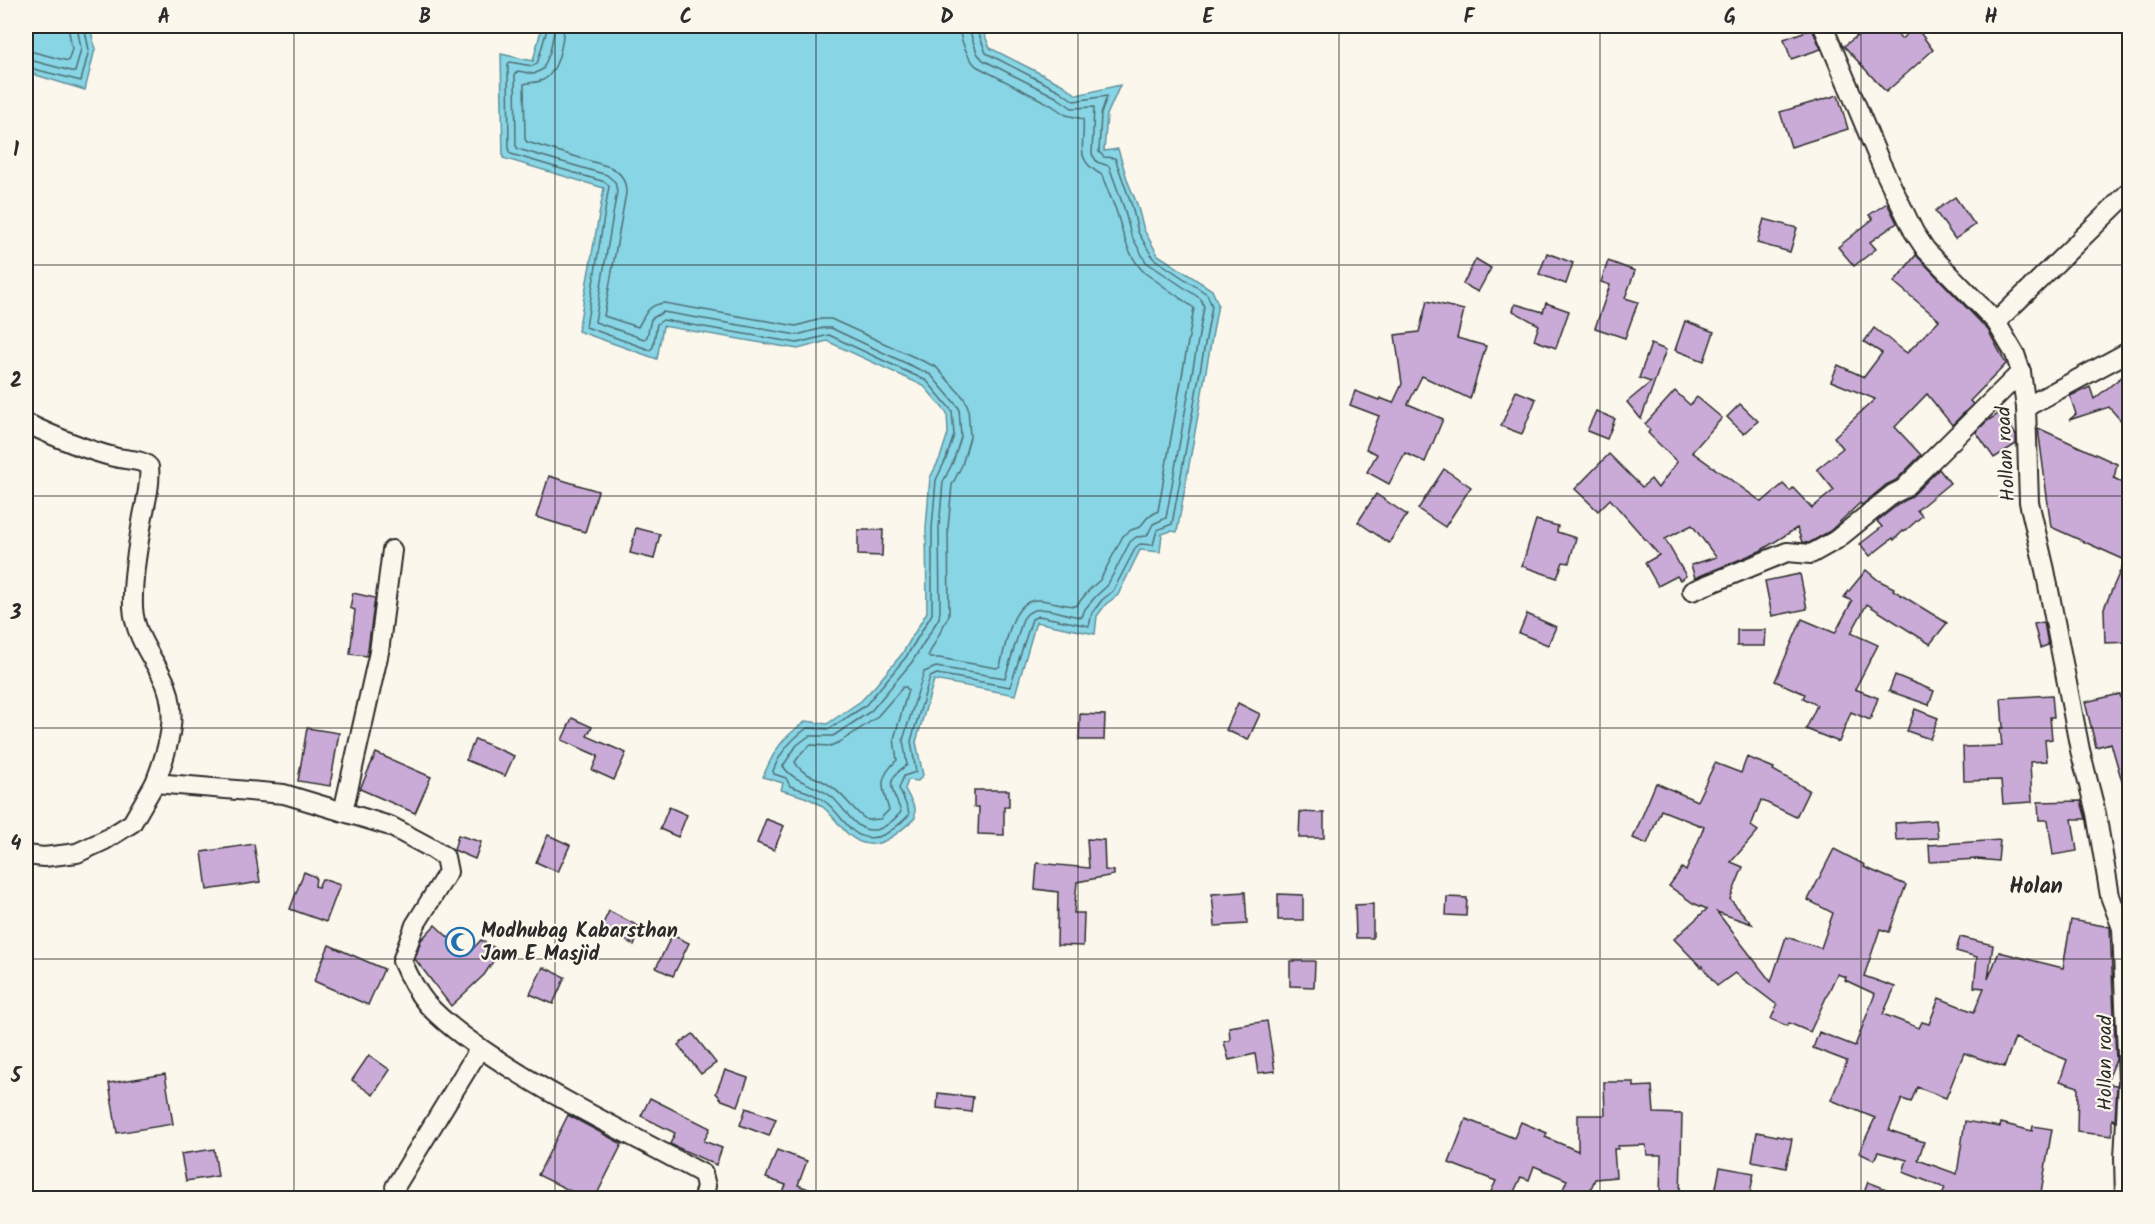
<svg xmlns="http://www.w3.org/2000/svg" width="2155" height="1224" font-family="Kalam,sans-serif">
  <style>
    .water { fill: #87d5e5; stroke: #62919b; stroke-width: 1.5 }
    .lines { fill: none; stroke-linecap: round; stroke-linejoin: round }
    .shore { stroke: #506f75; stroke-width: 1.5 }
    .building { fill: #caabd8; stroke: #2b2b2b; stroke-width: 1.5 }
    .minor-casing { stroke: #2b2b2b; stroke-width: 22 }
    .minor { stroke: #fbf7ec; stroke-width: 18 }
    .grid { fill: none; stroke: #2b2b2b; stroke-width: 1.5; stroke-opacity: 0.55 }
    .labels { text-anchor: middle; stroke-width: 4.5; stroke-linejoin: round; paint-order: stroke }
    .street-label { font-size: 20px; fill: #2b2b2b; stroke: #fbf7ec }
    .poi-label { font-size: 20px; font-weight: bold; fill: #2b2b2b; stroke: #fbf7ec; text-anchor: start }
    .quarter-label { font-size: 22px; font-weight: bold; fill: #2b2b2b; stroke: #fbf7ec }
    .neatline { fill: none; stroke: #2b2b2b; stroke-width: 2 }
    .grid-label { font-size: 20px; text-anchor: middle; font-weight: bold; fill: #2b2b2b }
  </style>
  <rect width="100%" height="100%" fill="#fbf7ec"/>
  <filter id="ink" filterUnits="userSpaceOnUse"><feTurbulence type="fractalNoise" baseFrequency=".0167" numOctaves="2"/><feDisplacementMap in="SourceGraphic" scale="12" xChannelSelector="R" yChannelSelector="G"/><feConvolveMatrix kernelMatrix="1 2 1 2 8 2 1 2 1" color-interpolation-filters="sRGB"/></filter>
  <g filter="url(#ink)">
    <g class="water">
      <path d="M26,26h64l5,23 -10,41 -59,-18z"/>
      <path d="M542,26h439l9,22 73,37 14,10 43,-10 -13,30 -3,36 14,-2 10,33 9,22 7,26 14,25 54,35 6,14 -41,228 -6,-1 -9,3 -2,18 -20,-2 -22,45 -12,9 -9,12 -2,18 -59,-12 -21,73 -81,-15 -18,62 7,33 -5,6 -10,-1 -3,9 10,19v10c-20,18 -43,40 -68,15 -8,-8 -14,-17 -23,-25 -12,-10 -28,-14 -43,-18l2,-7 -20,-6c11,-27 19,-39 43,-56l21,3 34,-23 15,-16 26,-31 25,-42 -1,-84 4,-50 10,-20 8,-25 -1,-20 -23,-27 -97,-45 -29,8 -135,-23 -6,33 -79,-28 26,-143 -101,-30 -2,-104 32,7z"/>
    </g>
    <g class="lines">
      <g class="shore">
        <path d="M548,26l-11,38 -5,2 -22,-4 -2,2 1,88 2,2 94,28 4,4 -23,141 64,23 3,-3 4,-23 6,-4 134,23 32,-8 98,46 25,30 2,24 -8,24 -10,21 -4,48v86l-26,43 -41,49 -36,23 -22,-1c-16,12 -27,24 -34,43l1,3 12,4 4,8c14,5 27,8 38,18 9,8 16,19 25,27 21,17 41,-1 56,-16l-1,-6 -9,-21 5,-12 12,-4 -5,-31 19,-64 7,-3 73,13 22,-68 7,-3 50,10 3,-13 10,-13 11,-9 23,-44 4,-3 13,1 4,-15 15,-6 40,-218 -5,-12 -54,-36 -15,-26 -6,-26 -17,-48 -11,-1 -5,-5 2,-38 6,-18 -33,5 -14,-10 -74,-38 -10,-27"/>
        <path d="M555,26l-5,26 -7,17 -9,5 -16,-3 -3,3 1,72 2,3 89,26 8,7 2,9 -22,131 49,17 3,-2 4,-18 12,-7 134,23 26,-7h8l100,47 28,33 2,29 -8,25 -10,20 -4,46 1,83 -1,7 -27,44 -41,49 -38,25h-24l-12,9 -14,21c11,17 33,18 49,31 13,11 23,35 42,33 11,-1 20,-10 27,-18 -7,-22 -20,-30 6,-47l-4,-25 21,-68 12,-5 69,11 18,-59c11,-20 41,-3 59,-2l3,-8 11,-13 11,-10 23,-44 6,-5 11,-1 6,-12 13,-6 38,-211 -3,-8 -55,-37 -15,-27 -7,-27 -15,-42 -12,-4 -5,-8 2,-47 -22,1 -16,-11 -73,-37 -6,-7 -9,-27"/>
        <path d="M564,26c-1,15 -5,46 -21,54 -6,3 -13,2 -19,4l1,55 2,3 83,25c11,5 16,13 16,26l-22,123 34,11c7,-12 9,-22 26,-24l132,23 25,-7h10l105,48 28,31 4,9 2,30 -8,28 -10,20 -4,43 1,87 -21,41 2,2h9l58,10 3,-2c6,-20 11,-68 39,-66 13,1 25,6 37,6l14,-17 10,-9 23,-44 8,-6 9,-3 7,-9 11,-7 36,-203 -49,-35c-18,-17 -22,-41 -29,-63 -5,-12 -10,-23 -14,-35 -30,-16 -16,-30 -19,-56l-17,-4 -15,-10 -75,-39c-9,-9 -16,-27 -17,-40"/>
        <path d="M26,50l42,11 4,-12 -4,-23"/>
        <path d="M26,59l49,13 6,-23 -4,-23"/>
        <path d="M26,67l55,14 8,-31 -5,-24"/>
        <path d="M903,687h3l2,3 -14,49 3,21c-20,19 -15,27 -8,50l-9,9 -13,1c-14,-9 -23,-26 -38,-35 -12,-9 -27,-9 -34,-23l8,-11 8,-6 19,1 10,-4 36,-24z"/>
      </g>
    </g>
    <g class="building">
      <path d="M1870,26h20l11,13 15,-12 17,23 -47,42 -42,-46z"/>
      <path d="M1812,29l9,20 -30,10 -7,-20z"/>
      <path d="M1838,95l10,34 -57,18 -11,-35z"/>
      <path d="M1955,197l20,28 -20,14 -20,-28z"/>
      <path d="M1887,203l10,20 -27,19 6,7 -22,17 -16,-19 35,-28 -4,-4z"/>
      <path d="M1764,219l33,9 -7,24 -33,-9z"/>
      <path d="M1547,253l26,10 -7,21 -27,-10z"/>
      <path d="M1916,255l72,75 18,34 -36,37 3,3 -21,21 -25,-31 -32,33 26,28 -25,25 -10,5 -24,20 -2,-2 -30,28 -21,12 -7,-1 -5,-14 -37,23 -65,27 -4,-13 25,-8 -24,-32 -27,14 21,37 -6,4 -3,-4 -19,10 -13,-23 14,-8 -49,-56 -12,12 -23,-22 34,-35 33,33 9,-8 7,9 19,-26 -29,-29 2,-3 -5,-6 30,-33 15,14 7,-8 25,21 -30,34 70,50 21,-18 7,7 3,-3 19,20 22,-18 -17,-21 26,-21 -9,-11 41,-38 -44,-18 7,-16 26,12 18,-24 -18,-11 10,-14 33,25 32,-33 -45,-38z"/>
      <path d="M1476,259l15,9 -13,24 -15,-8z"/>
      <path d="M1608,261l27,10 -10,27 13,4 -13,36 -30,-10 15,-43 -9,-3z"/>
      <path d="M1427,301l37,9 -7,28 29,8 -16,53 -48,-23 -14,28 35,15 -18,43 -20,-9 -16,31 -22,-12 10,-18 -11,-5 13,-33 -29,-11 5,-14 24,9 1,-2 13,5 9,-19 -7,-49 24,-3z"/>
      <path d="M1546,303l23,8 -13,37 -22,-8 5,-15 -26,-14 2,-7 28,8z"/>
      <path d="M1685,321l29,11 -10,29 -29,-11z"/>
      <path d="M1651,344l15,6 -25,69 -14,-17 24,-20 -12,-4z"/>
      <path d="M2130,370v61l-21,-24 -40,13 7,-6 -6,-18 20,-9 4,12z"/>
      <path d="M1516,391l20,8 -14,35 -21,-8z"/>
      <path d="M1740,404l18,17 -14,13 -17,-17z"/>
      <path d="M1596,411l19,8 -8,20 -20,-8z"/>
      <path d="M2003,411l13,25v8l-22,14 -18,-26 11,-11z"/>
      <path d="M2038,428l79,36 -3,14 16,9v155l-25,1 -1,-35 21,-48 -74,-33z"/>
      <path d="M1444,469l27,18 -26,40 -27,-18z"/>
      <path d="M1939,469l11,14 -33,27 5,6 -18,16 -1,-1 -9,9 -1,-2 -23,18 -10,-12 22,-17 -5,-6 22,-17 12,-7z"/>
      <path d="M549,476l49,15 -13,41 -49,-15z"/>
      <path d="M1376,494l31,21 -18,28 -31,-21z"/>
      <path d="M1536,520l22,6 -1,6 19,6 -7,25 -6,-1 -6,16 -35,-12z"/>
      <path d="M636,528l24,6 -6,25 -24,-6z"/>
      <path d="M858,530h25l-1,26 -24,-1z"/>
      <path d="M1866,570l12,10 16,8 -1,2 54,33 -17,21 -63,-40 -16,29 27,12 -23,44 23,9 -8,22 -19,-8 -12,30 -33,-13 11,-24 -14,-7 2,-4 -30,-13 27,-62 33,14 17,-32 -8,-4z"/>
      <path d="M1800,574l7,35 -35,7 -7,-35z"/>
      <path d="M353,593l22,5 -8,58 -17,-2 5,-44 -5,-2z"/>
      <path d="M1527,614l29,13 -8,18 -29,-12z"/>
      <path d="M2044,622l4,23 -8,3 -6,-24z"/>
      <path d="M1737,630h29l-1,16h-28z"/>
      <path d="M1895,675l39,16 -5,14 -40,-14z"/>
      <path d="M2120,694l10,42v56h-5l-14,-49 -15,4 -11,-45z"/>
      <path d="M2052,695l2,22h-4l2,22 -7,1 2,21 -17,1 2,40 -29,2 -2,-24 -37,1 -1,-34 39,-1 -2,-18h3l-2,-30z"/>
      <path d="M1238,703l22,11 -12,26 -22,-10z"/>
      <path d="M1915,709l23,9 -8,21 -23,-8z"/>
      <path d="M1080,714l25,1 -1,25h-25z"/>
      <path d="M572,718l20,9 -5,9 39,17 -12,27 -22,-10 6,-14 -36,-16z"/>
      <path d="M307,728l32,5 -9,53 -32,-5z"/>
      <path d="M475,739l39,17 -9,20 -39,-16z"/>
      <path d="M376,753l55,24 -16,36 -55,-24z"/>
      <path d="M1747,757l27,11 -1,2 36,20 -13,27 -35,-17 -10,26 7,5 -27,31 12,5 -13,32 22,25 -35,-12 54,70 15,-45 35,11 12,-35 -25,-13 26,-51 31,16 -1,2 42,18 -17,47 -9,-3 -16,47 31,11 -12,27 36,14 3,-6 7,2 10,-26 35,14 10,-24 -10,-1 3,-30 -21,-6 4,-14 33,8 -5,34 11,-27 64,16 8,-48 39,7 6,133 -10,24 11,1 -2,35 -3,-1v17l-35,-4 1,-45 -18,-6 7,-21 -52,-22 -11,29 -40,-14 -18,45 -29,-11 -6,15 -9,-3 -13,31 35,12 -6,18 39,14 8,-53 35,6 1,-4 31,8 1,-5 19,3 -12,69h-100l5,-10 -42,-16 4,-12 -29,-8 -4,8 -15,-7 16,-35 -44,-18 16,-39 -34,-13 6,-16 36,14 20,-52 -30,-14 1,-3 -9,-3 -27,58 -21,-9 -2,3 -16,-7 6,-14 -42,-32 -18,13 -15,-20 -1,1 -27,-28 33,-30 -14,-6 -24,-17 13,-18 4,3 18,-44 -43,-17 -14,34 -14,-6 23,-55 41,18 18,-38 26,10z"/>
      <path d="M974,790h35v17h-5v28l-26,-1 1,-27h-5z"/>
      <path d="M2081,801l5,18h-14l5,32 -24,4 -5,-35h-9l-1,-18z"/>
      <path d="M669,807l18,8 -9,22 -18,-8z"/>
      <path d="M1300,812l24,1v25h-25z"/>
      <path d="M766,819l18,7 -10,24 -17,-7z"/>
      <path d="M1936,820l2,18 -42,2 -1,-17z"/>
      <path d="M458,835l23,7 -6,17 -21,-9z"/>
      <path d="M548,835l22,10 -12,27 -22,-10z"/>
      <path d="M1087,839l17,1 1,30 9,1v4l-37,7 -3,31h10l-1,33 -26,-1 1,-53 -23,-3 2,-26 52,5z"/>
      <path d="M2000,840l-2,21 -21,-2 -47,3 -1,-17z"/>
      <path d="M254,844l6,38 -53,8 -5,-38z"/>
      <path d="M304,872l12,5 -1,9 3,1 4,-8 18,6 -14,37 -36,-13z"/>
      <path d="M1245,892l2,32 -32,2 -3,-32z"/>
      <path d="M1278,894l25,1v25h-25z"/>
      <path d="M1447,897l20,1 -1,18 -20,-1z"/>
      <path d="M1373,904v34h-17l-1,-33z"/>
      <path d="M609,911l33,17 -8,17 -33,-17z"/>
      <path d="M435,925l32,30 14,-15 19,11 -16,24 -33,31 -36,-47 6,-19z"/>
      <path d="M672,935l17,8 -16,33 -17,-8z"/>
      <path d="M329,945l55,24 -16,36 -54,-24z"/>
      <path d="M1290,961h25l-1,26 -24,-1z"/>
      <path d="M543,967l22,10 -12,27 -23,-10z"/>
      <path d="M1267,1021l8,50 -17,2 -3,-19 -26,6 -5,-18 6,-2 -1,-13z"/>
      <path d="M693,1034l23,29 -15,11 -23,-29z"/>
      <path d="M369,1055l21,15 -17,25 -21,-15z"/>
      <path d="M725,1070l23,8 -10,28 -16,-6 -6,-7z"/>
      <path d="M165,1074l8,50 -56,9 -8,-50z"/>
      <path d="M1604,1082h30v5l18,-1 2,27 28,1 -2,84h-20l1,-43h-14l-1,-10 -28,1v3h-4l2,28 -21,2 -8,19h-28l8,-18 -33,-14 -5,14 -8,-3 -10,21h-23l8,-17 -47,-18 17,-44 48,19 7,-16 26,11 -2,4 33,14v-36h27z"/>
      <path d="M938,1093l35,4 -2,15 -34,-4z"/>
      <path d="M650,1098l60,30 -6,13 18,7 -6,17 -46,-21 5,-11 -34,-17z"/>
      <path d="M746,1108l30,11 -7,17 -29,-11z"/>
      <path d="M568,1115l54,29 -27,54h-20l2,-4 -39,-19z"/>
      <path d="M1757,1132l35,7 -6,29 -34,-7z"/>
      <path d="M214,1149l4,27 -32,5 -5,-27z"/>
      <path d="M777,1150l30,11 -9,24 33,13h-51l6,-13 -20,-7z"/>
      <path d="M1720,1167l34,6 -5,25h-35z"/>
      <path d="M1868,1182l39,15v1h-45z"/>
    </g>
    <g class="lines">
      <g class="minor-casing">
        <g id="minor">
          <path d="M1823,26l58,138 33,68 12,18 70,72 19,32 6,18 5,35 3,95 16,68 35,180 16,63 14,83 12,32 6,153 -4,77 1,40"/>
          <path d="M1996,322l134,-131"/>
          <path d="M2026,407l104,-56"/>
          <path d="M26,423c29,14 57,26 88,34 10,3 29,2 35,10 2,16 -3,34 -6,49 -5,30 -11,61 -10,91 1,25 16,46 28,67 20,36 8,73 -6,109l129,11 106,32 43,23 12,8 3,15 -33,53 -13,36c7,16 14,30 25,43 19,21 42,37 65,52 67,45 140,79 211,118l3,12 -3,12"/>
          <path d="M1692,591l95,-39 24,2 25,-14 57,-46 10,-5 118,-117"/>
          <path d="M343,812l36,-160 13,-102"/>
          <path d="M26,855l18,2 33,-4 28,-13 27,-17 23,-40"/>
          <path d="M395,1187l85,-139"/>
        </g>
      </g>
      <use href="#minor" class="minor"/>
    </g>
  </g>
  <path class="grid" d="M294,26v1172M555,26v1172M816,26v1172M1078,26v1172M1339,26v1172M1600,26v1172M1861,26v1172M26,265h2104M26,496h2104M26,728h2104M26,959h2104"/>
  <defs>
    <g id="mosque-ring" transform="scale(1.5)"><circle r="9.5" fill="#fbf7ec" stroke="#1f6fb2" stroke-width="1.5"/><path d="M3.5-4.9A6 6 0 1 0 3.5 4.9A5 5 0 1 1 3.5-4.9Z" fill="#1f6fb2"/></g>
  </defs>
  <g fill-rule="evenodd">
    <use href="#mosque-ring" x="460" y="942"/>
  </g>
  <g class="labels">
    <g class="street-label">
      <text transform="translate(2005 454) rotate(-93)" y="7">Hollan road</text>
      <text transform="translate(2104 1063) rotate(-90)" y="7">Hollan road</text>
    </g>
    <g class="poi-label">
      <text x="481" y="937">Modhubag Kabarsthan<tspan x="481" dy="23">Jam E Masjid</tspan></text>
    </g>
    <g class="quarter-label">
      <text x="2036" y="893">Holan</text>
    </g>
  </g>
  <rect width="2155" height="1224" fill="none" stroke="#fbf7ec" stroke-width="66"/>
  <rect x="33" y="33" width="2089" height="1158" class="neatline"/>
  <g class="grid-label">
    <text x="164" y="23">A</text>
    <text x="425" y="23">B</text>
    <text x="686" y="23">C</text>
    <text x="947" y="23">D</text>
    <text x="1208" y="23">E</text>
    <text x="1469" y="23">F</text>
    <text x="1730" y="23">G</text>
    <text x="1991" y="23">H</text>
    <text x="16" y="156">1</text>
    <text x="16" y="387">2</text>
    <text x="16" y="619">3</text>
    <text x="16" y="850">4</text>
    <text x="16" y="1082">5</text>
  </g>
</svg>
